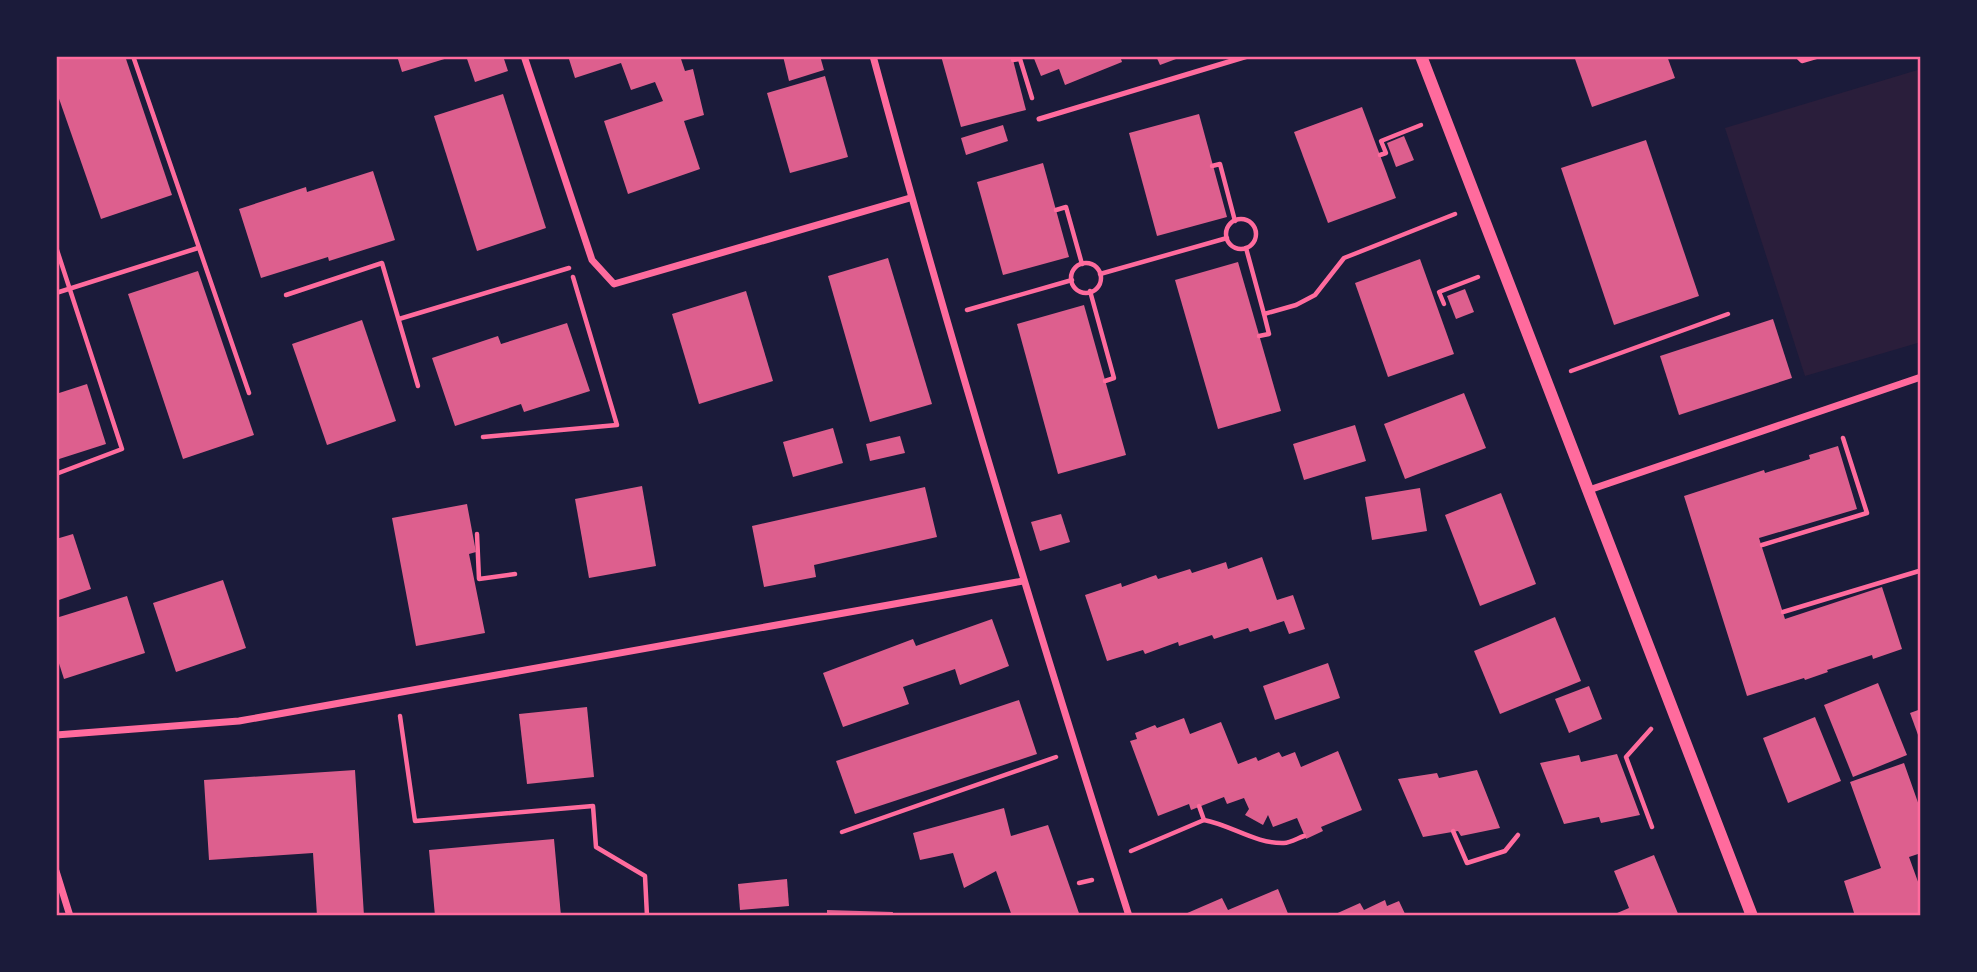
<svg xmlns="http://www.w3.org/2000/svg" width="1977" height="972" font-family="'Space Grotesk',sans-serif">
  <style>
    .green { fill: #2a1e3b }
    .building { fill: #dd5f8e }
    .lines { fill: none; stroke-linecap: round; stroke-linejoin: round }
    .path { stroke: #ff6b9d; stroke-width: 4.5 }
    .service { stroke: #ff6b9d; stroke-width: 5 }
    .minor { stroke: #ff6b9d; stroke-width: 7 }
    .tertiary { stroke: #ff6b9d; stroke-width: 12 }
    .neatline { fill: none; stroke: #ff6b9d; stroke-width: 2.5 }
  </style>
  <rect width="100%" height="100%" fill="#1b1b3a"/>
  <path class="green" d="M1921,69v273l-116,34 -80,-248z"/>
  <g class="building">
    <path d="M56,56h69l47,139 -71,24 -45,-129z"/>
    <path d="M397,56h54v1l-49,15z"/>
    <path d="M466,56h37l5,15 -33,11z"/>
    <path d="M568,56h112l5,15 8,-2 11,46 -20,6 16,48 -72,25 -24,-73 59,-20 -8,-19 -24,8 -10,-27 -46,15z"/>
    <path d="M783,56h37l4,14 -35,11z"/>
    <path d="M941,56h71l14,54 -65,17z"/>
    <path d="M1033,56h87l2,6 -57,23 -6,-16 -18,7z"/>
    <path d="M1156,56h28l-24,9z"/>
    <path d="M1574,56h93l8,22 -83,29z"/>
    <path d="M825,76l23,81 -58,16 -23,-80z"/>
    <path d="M503,94l43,134 -69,23 -43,-135z"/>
    <path d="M1362,107l34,91 -68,25 -34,-91z"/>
    <path d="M1199,114l28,103 -70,19 -28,-103z"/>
    <path d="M1003,125l5,16 -42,14 -5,-17z"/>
    <path d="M1404,136l10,24 -18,7 -9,-24z"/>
    <path d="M1646,140l53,156 -85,29 -53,-157z"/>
    <path d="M1043,163l26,94 -66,18 -26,-93z"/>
    <path d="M373,171l22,69 -66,21 -1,-4 -67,21 -22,-69 67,-22 1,5z"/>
    <path d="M888,258l44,146 -62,18 -42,-146z"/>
    <path d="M1420,259l34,95 -66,23 -33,-94z"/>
    <path d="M1238,262l43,149 -63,18 -43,-149z"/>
    <path d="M198,271l56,164 -71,24 -55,-165z"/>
    <path d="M1465,289l9,23 -18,7 -9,-23z"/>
    <path d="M746,291l27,90 -74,23 -27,-90z"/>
    <path d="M1084,305l42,150 -68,19 -41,-150z"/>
    <path d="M1773,319l19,59 -113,37 -19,-59z"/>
    <path d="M362,320l34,101 -69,24 -35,-101z"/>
    <path d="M567,323l23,68 -66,21 -3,-8 -66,22 -23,-68 66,-22 3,8z"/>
    <path d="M87,384l19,60 -50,16v-66z"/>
    <path d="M1464,393l22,55 -81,31 -21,-55z"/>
    <path d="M1355,425l11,36 -62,19 -11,-36z"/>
    <path d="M833,428l10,35 -50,14 -10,-35z"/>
    <path d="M900,436l5,17 -35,8 -4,-17z"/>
    <path d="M1838,446l19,63 -98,29 26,81 97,-32 20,62 -29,10 -1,-4 -45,15 1,2 -23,8 -1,-2 -57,18 -63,-200 80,-26 1,3 45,-14 -1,-4z"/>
    <path d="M642,486l14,80 -67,12 -14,-79z"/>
    <path d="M925,487l12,50 -123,28 2,12 -52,10 -12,-61z"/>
    <path d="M1420,488l7,43 -55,9 -7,-43z"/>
    <path d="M1501,493l35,91 -56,22 -35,-91z"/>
    <path d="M467,504l9,48 -7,2 16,79 -69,13 -24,-128z"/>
    <path d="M1061,514l9,28 -30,9 -9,-29z"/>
    <path d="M73,534l18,55 -35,12v-62z"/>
    <path d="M1262,557l15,43 16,-5 12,34 -16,5 -5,-13 -34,11 -2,-4 -34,11 -2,-4 -33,11 -1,-4 -33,12 -2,-4 -36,11 -22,-66 36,-12 1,4 34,-12 2,4 32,-10 2,4 34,-11 2,7z"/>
    <path d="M223,580l23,68 -70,24 -23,-69z"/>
    <path d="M127,596l18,57 -81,26 -8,-25v-36z"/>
    <path d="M1555,617l26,64 -81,33 -26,-63z"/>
    <path d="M992,619l17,47 -49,19 -5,-16 -52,18 6,17 -66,23 -20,-54 90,-34 3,7z"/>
    <path d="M1328,663l12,35 -65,22 -12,-34z"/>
    <path d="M1878,683l29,72 -54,22 -29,-72z"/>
    <path d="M1589,686l13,33 -33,14 -14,-34z"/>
    <path d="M1019,700l18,54 -182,60 -19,-53z"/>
    <path d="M587,707l7,70 -67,7 -8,-70z"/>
    <path d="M1921,709v34l-11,-30z"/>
    <path d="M1815,717l26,64 -53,22 -25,-65z"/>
    <path d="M1184,718l6,16 31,-12 17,42 18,-7 2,4 21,-9 3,5 13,-5 6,15 37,-16 24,59 -41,17 2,4 -17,8 -9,-21 -24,9 -5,-12 -5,10 -18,-10 4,-6 -5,-11 -17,6 -3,-7 -33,13 -2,-6 -31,12 -28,-75 7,-2 -2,-6 20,-8 2,3z"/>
    <path d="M1617,754l23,61 -39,8 -2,-6 -35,7 -24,-61 39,-8 2,7z"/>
    <path d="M1904,763l17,48v42l-12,4 12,33v26h-66l-11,-35 37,-13 -31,-86z"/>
    <path d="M355,770l9,146h-47l-4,-63 -104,7 -5,-80z"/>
    <path d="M1477,770l23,58 -39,8 -3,-5 -35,6 -25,-58 39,-6 2,5z"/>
    <path d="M1004,808l7,28 37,-11 32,91h-68l-16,-45 -32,17 -11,-35 -33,7 -7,-27z"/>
    <path d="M554,839l7,77h-126l-6,-66z"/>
    <path d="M1654,855l25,61h-69l19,-8 -15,-37z"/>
    <path d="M787,879l2,27 -49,4 -2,-26z"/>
    <path d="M1278,889l11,27h-103l-1,-2 37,-16 6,12z"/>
    <path d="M1385,900l2,6 12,-5 7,15h-75l29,-13 4,7z"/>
    <path d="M827,910l66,2 -1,4h-65z"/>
  </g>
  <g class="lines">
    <g class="path">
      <path d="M133,56l116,337"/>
      <path d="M1797,56l5,5 17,-5"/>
      <path d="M1013,60l7,-1 12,39"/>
      <path d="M1380,155l6,-2 -5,-12 40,-16"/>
      <path d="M1212,166l8,-2 15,57"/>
      <path d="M1056,210l10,-3 16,57"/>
      <circle cx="1241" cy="234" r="15"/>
      <path d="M56,247l66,202 -66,25"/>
      <path d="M1246,248l18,66 32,-9 19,-10 29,-37 111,-44"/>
      <circle cx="1086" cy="278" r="15"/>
      <path d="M1100,274l127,-36"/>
      <path d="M1090,291l24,87 -9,3"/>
      <path d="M56,293l142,-45"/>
      <path d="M286,295l96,-32 36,123"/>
      <path d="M1444,304l-5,-12 39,-15"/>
      <path d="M967,310l105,-30"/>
      <path d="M399,319l170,-51"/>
      <path d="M1259,336l10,-2 -5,-20"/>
      <path d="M1571,371l157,-57"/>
      <path d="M483,437l134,-12 -44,-148"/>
      <path d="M477,534l2,45 36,-5"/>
      <path d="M1762,545l105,-32 -24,-75"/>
      <path d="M1783,612l136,-41"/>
      <path d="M400,716l15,105 178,-15 3,41 49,29 2,40"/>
      <path d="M1651,729l-25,28 26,70"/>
      <path d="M1199,806l5,14"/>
      <path d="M1453,831l14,32 38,-12 13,-16"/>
      <path d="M842,832l214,-75"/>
      <path d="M1131,851l73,-31c27,5 52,24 80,23 6,0 14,-5 20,-7"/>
      <path d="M1079,883l13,-3"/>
    </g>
    <path class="service" d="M1039,119l209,-63"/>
    <g class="minor">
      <path d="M524,56l68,204 22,24 296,-86"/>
      <path d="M873,56c78,289 165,575 256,860"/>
      <path d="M1589,490l332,-113"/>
      <path d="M56,735l183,-14 784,-140"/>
      <path d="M56,871l14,45"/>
    </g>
    <path class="tertiary" d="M1421,56l331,860"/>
  </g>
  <rect width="1977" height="972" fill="none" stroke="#1b1b3a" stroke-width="116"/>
  <rect x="58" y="58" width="1861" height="856" class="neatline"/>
</svg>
